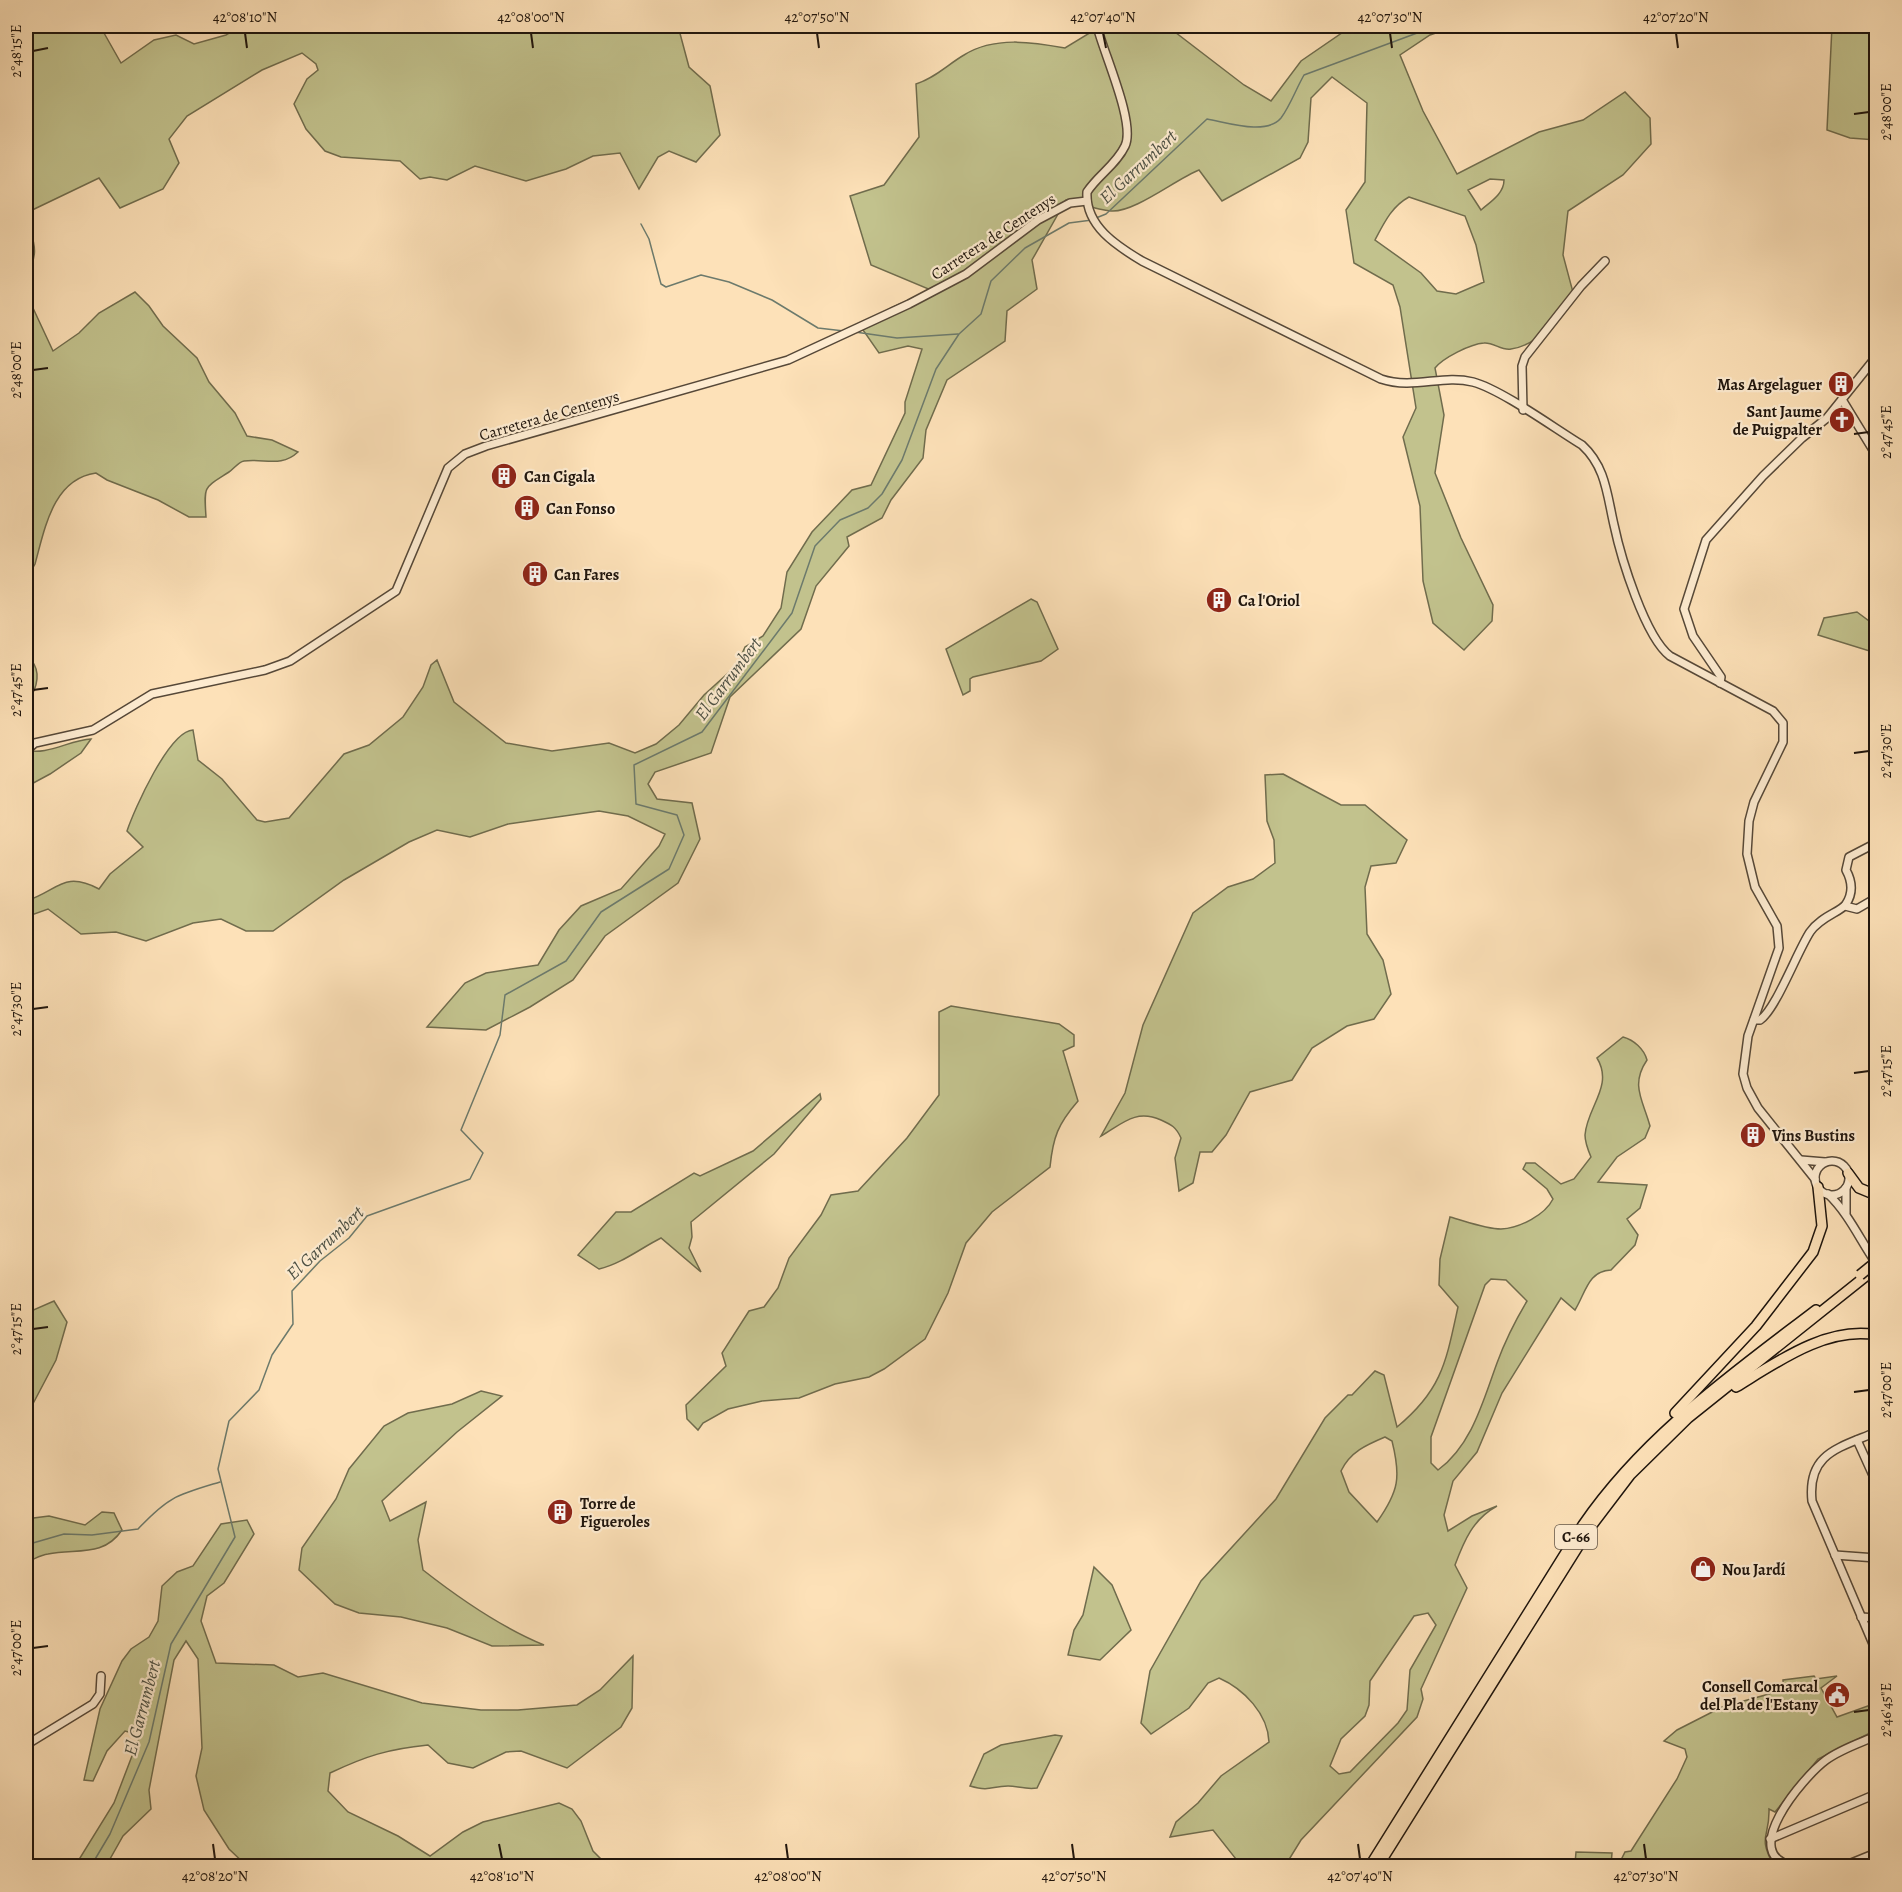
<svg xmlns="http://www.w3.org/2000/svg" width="1902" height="1892" font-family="Alegreya,serif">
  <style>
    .green { fill: #c2c28d; stroke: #706c4d; stroke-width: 1.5; fill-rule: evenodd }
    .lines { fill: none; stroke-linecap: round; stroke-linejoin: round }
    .stream { stroke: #6c7a6c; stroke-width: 1.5 }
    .minor-casing { stroke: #564838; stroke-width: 10 }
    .highway-casing { stroke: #1f150d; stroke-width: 12 }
    .minor { stroke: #feecd1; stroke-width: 7 }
    .highway { stroke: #fde1b8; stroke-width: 9 }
    .highway-bridge-casing { stroke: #1f150d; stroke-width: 12; stroke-linecap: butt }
    .highway-bridge { stroke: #fde1b8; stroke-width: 9 }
    .ticks { fill: none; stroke: #1f150d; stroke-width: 2 }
    .labels { text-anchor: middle; stroke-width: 4.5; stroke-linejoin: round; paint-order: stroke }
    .shield { fill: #feecd1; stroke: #625648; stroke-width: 1.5 }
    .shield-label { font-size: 15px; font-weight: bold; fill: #1f150d }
    .street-label { font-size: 16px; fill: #1f150d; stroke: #feecd1 }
    .poi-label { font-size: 16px; font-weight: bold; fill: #1f150d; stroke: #feecd1; text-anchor: start }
    .water-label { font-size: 18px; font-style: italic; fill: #4c5044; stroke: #feecd1 }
    .neatline { fill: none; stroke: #1f150d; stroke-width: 2 }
    .ticks-label { font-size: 15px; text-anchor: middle; fill: #1f150d }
  </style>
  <rect width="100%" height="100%" fill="#fde1b8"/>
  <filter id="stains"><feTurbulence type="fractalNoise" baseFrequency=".00333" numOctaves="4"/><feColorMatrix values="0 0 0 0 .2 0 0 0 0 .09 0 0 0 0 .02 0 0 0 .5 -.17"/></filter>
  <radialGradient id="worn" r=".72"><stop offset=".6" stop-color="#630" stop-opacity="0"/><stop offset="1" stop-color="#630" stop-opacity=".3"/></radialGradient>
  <g class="green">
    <path d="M26,26h85l-7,7 17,30 33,-23 22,-5 18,9 32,-9 14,-9h438l11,41 21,19 10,49 -24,27 -27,-11 -11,6 -19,32 -19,-36 -27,3 -27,13 -40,12 -51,-15 -28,14 -17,-3 -10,2 -20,-18 -59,-4 -16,-6 -19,-22 -12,-25 13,-25 11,-9 -2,-6 -14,-11 -40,17 -75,46 -18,23 10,24 -16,26 -43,19 -21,-30 -73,35c7,32 15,34 0,66z"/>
    <path d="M1101,26h66l77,59 27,16 30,-40 45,-31 -7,-4h27l8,4 10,-4h72l-26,9 -30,20 23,56 34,63 82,-42 44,-12 42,-28 25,26 1,26 -28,31 -55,36 -5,44 11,41c-15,22 -35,49 -63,53 -9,2 -18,-7 -27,-6 -14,1 -41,15 -49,25l9,47 -9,58 26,65 32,67 -1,16 -28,29 -31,-27 -10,-42 -3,-75 -17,-69 13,-29 -16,-101 -7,-22 -39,-22 -8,-53 19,-28 2,-79 -35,-26 -21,21 -3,44 -8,16 -78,43 -23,-31c-23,9 -65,43 -88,41 -15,-1 -31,-8 -45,-11l-34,60 5,29 -30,22 -2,30 -58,39 -21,50 -3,28 -32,42 -9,18 -35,19 2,9 -33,40 -15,43 -71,68 -19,56 -56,19 -7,12 9,15 35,4 8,36 -22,44 -73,53 -32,44 -43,27 -44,23 -59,-3 38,-44 21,-10 52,-8 21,-35 22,-24 40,-17 38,-43 6,-12 -37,-18 -29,-5 -91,13 -38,13 -33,-7 -28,12 -65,38 -71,51h-27l-25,-12 -28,4 -47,18 -30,-9 -35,2 -33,-25 -22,8v-16c32,-10 37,-31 73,-12l11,-15 33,-27 -16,-16c7,-21 42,-100 66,-101l5,30 24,19 35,41 8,2 24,-4 55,-64 25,-9 34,-28 20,-30 8,-22 6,-5 17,42 52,41 46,8 57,-8 26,10 21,-9 23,-19 25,-30 33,-30 8,-18 18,-11 18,-28 6,-36 25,-40 40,-42 19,-5 34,-72v-11l17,-53 -14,-3 -29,7 -16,-23 28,-22 40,-18 -60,-25 -21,-69 34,-11 35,-48 -3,-53c19,-6 31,-19 48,-29 30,-19 69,-13 101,-7zM1490,179l14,1c0,14 -14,22 -23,30l-13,-20zM1409,197l56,19 11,29 8,37 -28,12 -19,-3 -16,-18 -46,-33c9,-17 17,-34 34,-43z"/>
    <path d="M1832,26l44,7v107l-26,-2 -23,-8z"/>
    <path d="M135,292l14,14 14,20 34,32 12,24 26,31 12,23 25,4 26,12c-17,16 -34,6 -54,9 -6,1 -10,8 -15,11 -26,17 -25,13 -23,45h-17l-31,-17 -51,-20 -11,-7c-43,6 -51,55 -61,91l-4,7 -5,4v-282l27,58 26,-18 20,-20z"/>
    <path d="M1031,599l6,3 21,47 -17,12 -68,16 -3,2v12l-7,4 -17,-46z"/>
    <path d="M1857,612l12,9 5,14 2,1v17l-58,-18 6,-17z"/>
    <path d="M34,664c7,13 1,29 -8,39v-37z"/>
    <path d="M91,739l-10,14 -31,21 -24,13v-37c20,6 44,-10 65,-11z"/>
    <path d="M1283,774l58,31h24l42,35 -11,23 -25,3 -6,21 2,47 16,26 8,34 -17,25 -27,7 -35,22 -20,32 -42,12 -24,43 -14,17h-12l-7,31 -14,8 -4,-33 6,-20c-5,-11 -9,-13 -20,-18 -25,-11 -38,3 -60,16l24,-43 18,-68 50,-112 35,-26 25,-8 22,-16 -1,-23 -7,-19 -2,-46z"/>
    <path d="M951,1006l108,18 15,11v11l-11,5 15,50c-20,23 -25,36 -28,66l-58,45 -26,31 -18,50 -23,46 -41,30 -15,8 -34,7 -36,14 -37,3 -34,8 -25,14 -5,7 -11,-11 -1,-14 40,-39 -4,-13 27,-42 15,-4 14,-19 11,-30 32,-43 10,-20 27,-4 49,-53 32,-43v-83z"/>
    <path d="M1623,1037c11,3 21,12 24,23 -17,25 -4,40 3,66l-5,12 -28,19 -19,25 49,3 -7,23 -13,11 11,16 -3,10 -24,25c-23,1 -25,22 -36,40l-14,-12 -59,95 -25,59 -24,29 -9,34 4,16 24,-15 25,-10c-24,13 -33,35 -42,59l12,23 -46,101 2,10 -6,18 -116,123 -16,26h-47l-2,-7 -23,-29 -43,7 6,-15 22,-19 23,-27 48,-34c-1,-28 -25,-53 -50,-64l-11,5 -19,25 -38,26 -10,-11 9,-52 51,-90 75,-82 49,-81 23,-23h4l23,-24 9,4 13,52c45,-37 49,-65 61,-120l-19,-22 1,-26 10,-42c15,4 36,12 51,12 19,-1 44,-14 52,-30l-6,-10 -24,-20 3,-6h9l26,21 13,-5 17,-22c-3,-7 -6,-14 -6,-22 2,-28 29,-49 12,-77zM1491,1279l15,1 21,21c-12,20 -22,40 -30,62 -14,38 -25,82 -59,107l-7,-7v-26l54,-152zM1385,1437l7,4c9,36 7,50 -15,81l-28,-30 -8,-21c9,-19 25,-26 44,-34zM1428,1613l8,12 -26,45 -3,40 -9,13 -48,49 -11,2 -9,-8 11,-27 24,-23 4,-11 1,-24 44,-65z"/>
    <path d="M820,1094l1,5 -47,55 -83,68 1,15 -3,11 12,24 -40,-34c-20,10 -40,26 -62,31l-21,-14 38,-43h15l63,-39 6,3 53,-25z"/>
    <path d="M54,1301l13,21 -11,38 -30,57v-95l5,-11z"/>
    <path d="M481,1391l21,5 -45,36 -75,69 8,20 36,-19 -8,38 5,30c37,29 77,57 121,75l-52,1 -45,-18 -46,-11 -42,-4 -24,-9 -36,-34 3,-22 34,-49 13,-30 35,-43 24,-13 44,-9z"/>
    <path d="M102,1512l12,1 8,17c-19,28 -46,18 -74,24 -8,1 -15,6 -22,8v-43l23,-3 36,9z"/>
    <path d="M247,1520l7,14 -30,49 -17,13 -6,25 15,42 58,2 24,12 25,-4 99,30 59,7h37l59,-5 23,-15 33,-34 -1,52 -11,19 -54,41 -46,-17 -15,1 -33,16 -25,-5 -20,-18c-40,4 -62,11 -98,28l-2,18 20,21 50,24 32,20 33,-24 20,-10 76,-19 13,6 9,12 12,30 13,13 22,-1 3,3h-384l-18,-17 -25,-39 -8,-34 6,-28 -4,-89 -12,-18 -12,19 -25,130 2,19 -28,27 -17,30h-31l39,-63 26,-68 -15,-4 -18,20 -14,30 -9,-1 16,-71 22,-48 9,-12 18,-12 9,-16 4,-35 15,-14 16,-6 28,-42z"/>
    <path d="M1094,1567l18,18 19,45 -31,30 -32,-5 6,-25 9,-15z"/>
    <path d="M1814,1676l2,3 21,-3 -16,12 16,29 39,-14v27l-58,29 -43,53 -6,-3c1,29 -12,26 5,57h-156l7,-14 6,-1 46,-72 10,-22 -2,-8 -21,-8 13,-11 45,-23 47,-13 14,-8v-6z"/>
    <path d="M1055,1735l7,1 -25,52c-11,2 -18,-2 -29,-2 -17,0 -17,6 -38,0l14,-32 17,-9z"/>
    <path d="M1576,1852l36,1 -1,12 -36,-1z"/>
  </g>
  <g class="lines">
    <g class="stream">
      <path d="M1096,218l10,-4 101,-95c19,3 59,17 74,-1 9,-12 15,-29 23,-43l132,-49"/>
      <path d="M641,224l8,15 12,45 5,3 35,-12 28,7 43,18 46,28 26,3"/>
      <path d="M855,332l42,6 61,-4"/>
      <path d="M26,1545l38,-11 28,1 46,-6c31,-33 39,-34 82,-47"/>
      <path d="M91,1866l19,-32 39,-92 22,-98 64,-107 -17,-68 11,-48 30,-31 13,-35 21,-31 -1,-33 28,-30 29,-23 18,-22 103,-37 13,-26 -22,-23 39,-95 5,-40 61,-34 35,-49 68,-43 15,-34 -7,-20 -41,-11 -2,-39 68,-33 90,-119 23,-67 25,-26 28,-12 14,-14 20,-34 34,-91 23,-35 22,-20 10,-33 34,-33 44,-25 23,-3"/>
    </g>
    <g class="minor-casing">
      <g id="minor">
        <path d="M1097,26c6,26 39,97 28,120 -9,19 -27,29 -38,46 -2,34 30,54 55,69l239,118c33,11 61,-5 92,3 29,8 81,46 109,63 24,22 25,50 32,80 7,33 31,112 56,131l103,55 10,12v19l-29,60 -5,19 -2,33 8,33 22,39 2,22 -31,88 -5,38 4,14 11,20 57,71"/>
        <path d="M1843,401l33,54"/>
        <path d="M1523,410l-1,-44 3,-9 56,-71 24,-25"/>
        <path d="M1720,683l1,-6 -28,-41 -9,-27 22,-69 57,-64 39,-38 25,-20 49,-61"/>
        <path d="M26,751l9,-8 58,-13 59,-36 113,-24 25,-9 106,-70 52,-123 17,-14 21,-8 302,-86 121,-56 57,-30 72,-54 32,-17 17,-2"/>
        <path d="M1845,906l12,3 19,-11"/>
        <path d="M1754,1020h6c16,-11 37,-68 50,-88 11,-16 31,-20 36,-28 8,-12 6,-23 0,-34l3,-13 27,-14"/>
        <path d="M1801,1160l24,2"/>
        <circle cx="1832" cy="1178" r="17"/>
        <path d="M1846,1188v25"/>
        <path d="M1828,1194c21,20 32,46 48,69"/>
        <path d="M1876,1432c-37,16 -69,21 -64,69l64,150"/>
        <path d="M1857,1440l19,42"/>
        <path d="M1835,1555l41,3"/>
        <path d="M1861,1617l15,1"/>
        <path d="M26,1745l67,-41 7,-10 1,-18"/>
        <path d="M1770,1839l106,-45"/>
        <path d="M1795,1866c-60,-9 8,-89 31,-106 15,-11 34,-17 50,-24"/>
        <path d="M1844,1866l32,-13"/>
      </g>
    </g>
    <g class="highway-casing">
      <g id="highway">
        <path d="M1848,1173l11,15 17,7"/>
        <path d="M1736,1387c41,-25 91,-61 140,-52"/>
        <path d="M1675,1413l81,-87 57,-74 9,-26 -4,-39"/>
        <path d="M1370,1866l213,-341c61,-89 148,-150 233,-215"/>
        <path d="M1378,1866l211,-337 41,-54 58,-57 188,-150"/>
      </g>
    </g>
    <use href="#minor" class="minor"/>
    <use href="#highway" class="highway"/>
    <g class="highway-bridge-casing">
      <path id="highway-bridge" d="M1860,1275l16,-13"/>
    </g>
    <use href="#highway-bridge" class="highway-bridge"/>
  </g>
  <path class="ticks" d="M245,33l2,15M531,33l2,15M817,33l2,15M1103,33l3,15M1390,33l2,15M1676,33l2,15M33,51l15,-3M1854,114l15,-2M33,370l15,-2M1854,434l15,-2M33,690l15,-2M1854,753l15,-2M33,1009l15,-2M1854,1073l15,-2M33,1329l15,-2M1854,1392l15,-2M33,1648l15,-2M1854,1712l15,-2M213,1844l2,15M499,1844l3,15M786,1844l2,15M1072,1844l2,15M1358,1844l2,15M1644,1844l2,15"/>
  <defs>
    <g id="building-disc" transform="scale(1.35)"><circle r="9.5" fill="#8f2418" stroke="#feecd1"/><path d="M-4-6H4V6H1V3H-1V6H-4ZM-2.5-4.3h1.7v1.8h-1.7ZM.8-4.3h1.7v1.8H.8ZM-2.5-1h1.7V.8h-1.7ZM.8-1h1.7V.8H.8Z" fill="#fff"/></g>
    <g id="church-disc" transform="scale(1.35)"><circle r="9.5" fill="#8f2418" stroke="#feecd1"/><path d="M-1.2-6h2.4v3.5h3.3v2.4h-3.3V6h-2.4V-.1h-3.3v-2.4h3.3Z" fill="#fff"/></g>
    <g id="shop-disc" transform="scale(1.35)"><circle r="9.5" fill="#8f2418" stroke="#feecd1"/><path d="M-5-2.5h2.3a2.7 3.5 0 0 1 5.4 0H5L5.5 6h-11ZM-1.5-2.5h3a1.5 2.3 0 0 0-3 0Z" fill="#fff"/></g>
    <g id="civic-disc" transform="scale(1.35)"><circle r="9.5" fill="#8f2418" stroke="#feecd1"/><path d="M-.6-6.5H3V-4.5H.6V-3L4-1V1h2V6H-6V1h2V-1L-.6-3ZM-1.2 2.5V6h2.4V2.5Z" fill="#fff"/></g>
  </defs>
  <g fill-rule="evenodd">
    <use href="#building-disc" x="1841" y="384"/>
    <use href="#church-disc" x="1842" y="420"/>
    <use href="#building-disc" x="504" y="476"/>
    <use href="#building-disc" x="527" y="508"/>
    <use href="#building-disc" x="535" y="574"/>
    <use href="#building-disc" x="1219" y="600"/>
    <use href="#building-disc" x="1753" y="1135"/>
    <use href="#building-disc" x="560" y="1512"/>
    <use href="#shop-disc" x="1703" y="1569"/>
    <use href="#civic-disc" x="1837" y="1695"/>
  </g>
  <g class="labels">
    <rect class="shield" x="1555" y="1525" width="42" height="24" rx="4.5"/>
    <g class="shield-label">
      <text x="1576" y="1542">C-66</text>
    </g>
    <g class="street-label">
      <text transform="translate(993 236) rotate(-33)" y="6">Carretera de Centenys</text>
      <text transform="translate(549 415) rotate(-16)" y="6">Carretera de Centenys</text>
    </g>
    <g class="poi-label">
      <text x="1822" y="390" text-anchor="end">Mas Argelaguer</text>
      <text x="1822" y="417" text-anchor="end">Sant Jaume<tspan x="1822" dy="18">de Puigpalter</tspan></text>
      <text x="524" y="482">Can Cigala</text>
      <text x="546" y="514">Can Fonso</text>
      <text x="554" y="580">Can Fares</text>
      <text x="1238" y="606">Ca l'Oriol</text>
      <text x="1772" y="1141">Vins Bustins</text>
      <text x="580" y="1509">Torre de<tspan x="580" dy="18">Figueroles</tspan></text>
      <text x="1722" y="1575">Nou Jardí</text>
      <text x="1818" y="1692" text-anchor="end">Consell Comarcal<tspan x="1818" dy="18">del Pla de l'Estany</tspan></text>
    </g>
    <g class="water-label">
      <text transform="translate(1138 167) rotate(-43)" y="6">El Garrumbert</text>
      <text transform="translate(728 679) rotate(-53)" y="6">El Garrumbert</text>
      <text transform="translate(325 1243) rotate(-43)" y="6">El Garrumbert</text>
      <text transform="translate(142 1708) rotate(-75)" y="6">El Garrumbert</text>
    </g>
  </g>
  <rect width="1902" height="1892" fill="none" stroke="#fde1b8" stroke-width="66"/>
  <rect x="33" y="33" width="1836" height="1826" class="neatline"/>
  <g class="ticks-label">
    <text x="245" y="22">42°08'10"N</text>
    <text x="531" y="22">42°08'00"N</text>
    <text x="817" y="22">42°07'50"N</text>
    <text x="1103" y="22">42°07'40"N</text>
    <text x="1390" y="22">42°07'30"N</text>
    <text x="1676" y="22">42°07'20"N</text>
    <text transform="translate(16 51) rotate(-90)" y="5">2°48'15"E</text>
    <text transform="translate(1886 112) rotate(-90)" y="5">2°48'00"E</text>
    <text transform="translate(16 370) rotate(-90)" y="5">2°48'00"E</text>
    <text transform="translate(1886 432) rotate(-90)" y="5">2°47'45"E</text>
    <text transform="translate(16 690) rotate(-90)" y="5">2°47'45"E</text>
    <text transform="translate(1886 751) rotate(-90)" y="5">2°47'30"E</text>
    <text transform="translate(16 1009) rotate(-90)" y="5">2°47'30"E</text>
    <text transform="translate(1886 1071) rotate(-90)" y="5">2°47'15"E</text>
    <text transform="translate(16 1329) rotate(-90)" y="5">2°47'15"E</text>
    <text transform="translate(1886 1390) rotate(-90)" y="5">2°47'00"E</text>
    <text transform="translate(16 1648) rotate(-90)" y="5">2°47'00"E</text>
    <text transform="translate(1886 1710) rotate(-90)" y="5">2°46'45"E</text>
    <text x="215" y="1881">42°08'20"N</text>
    <text x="502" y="1881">42°08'10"N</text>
    <text x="788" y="1881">42°08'00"N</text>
    <text x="1074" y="1881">42°07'50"N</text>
    <text x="1360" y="1881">42°07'40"N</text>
    <text x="1646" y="1881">42°07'30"N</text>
  </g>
  <rect width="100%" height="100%" filter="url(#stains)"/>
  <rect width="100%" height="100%" fill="url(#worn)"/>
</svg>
